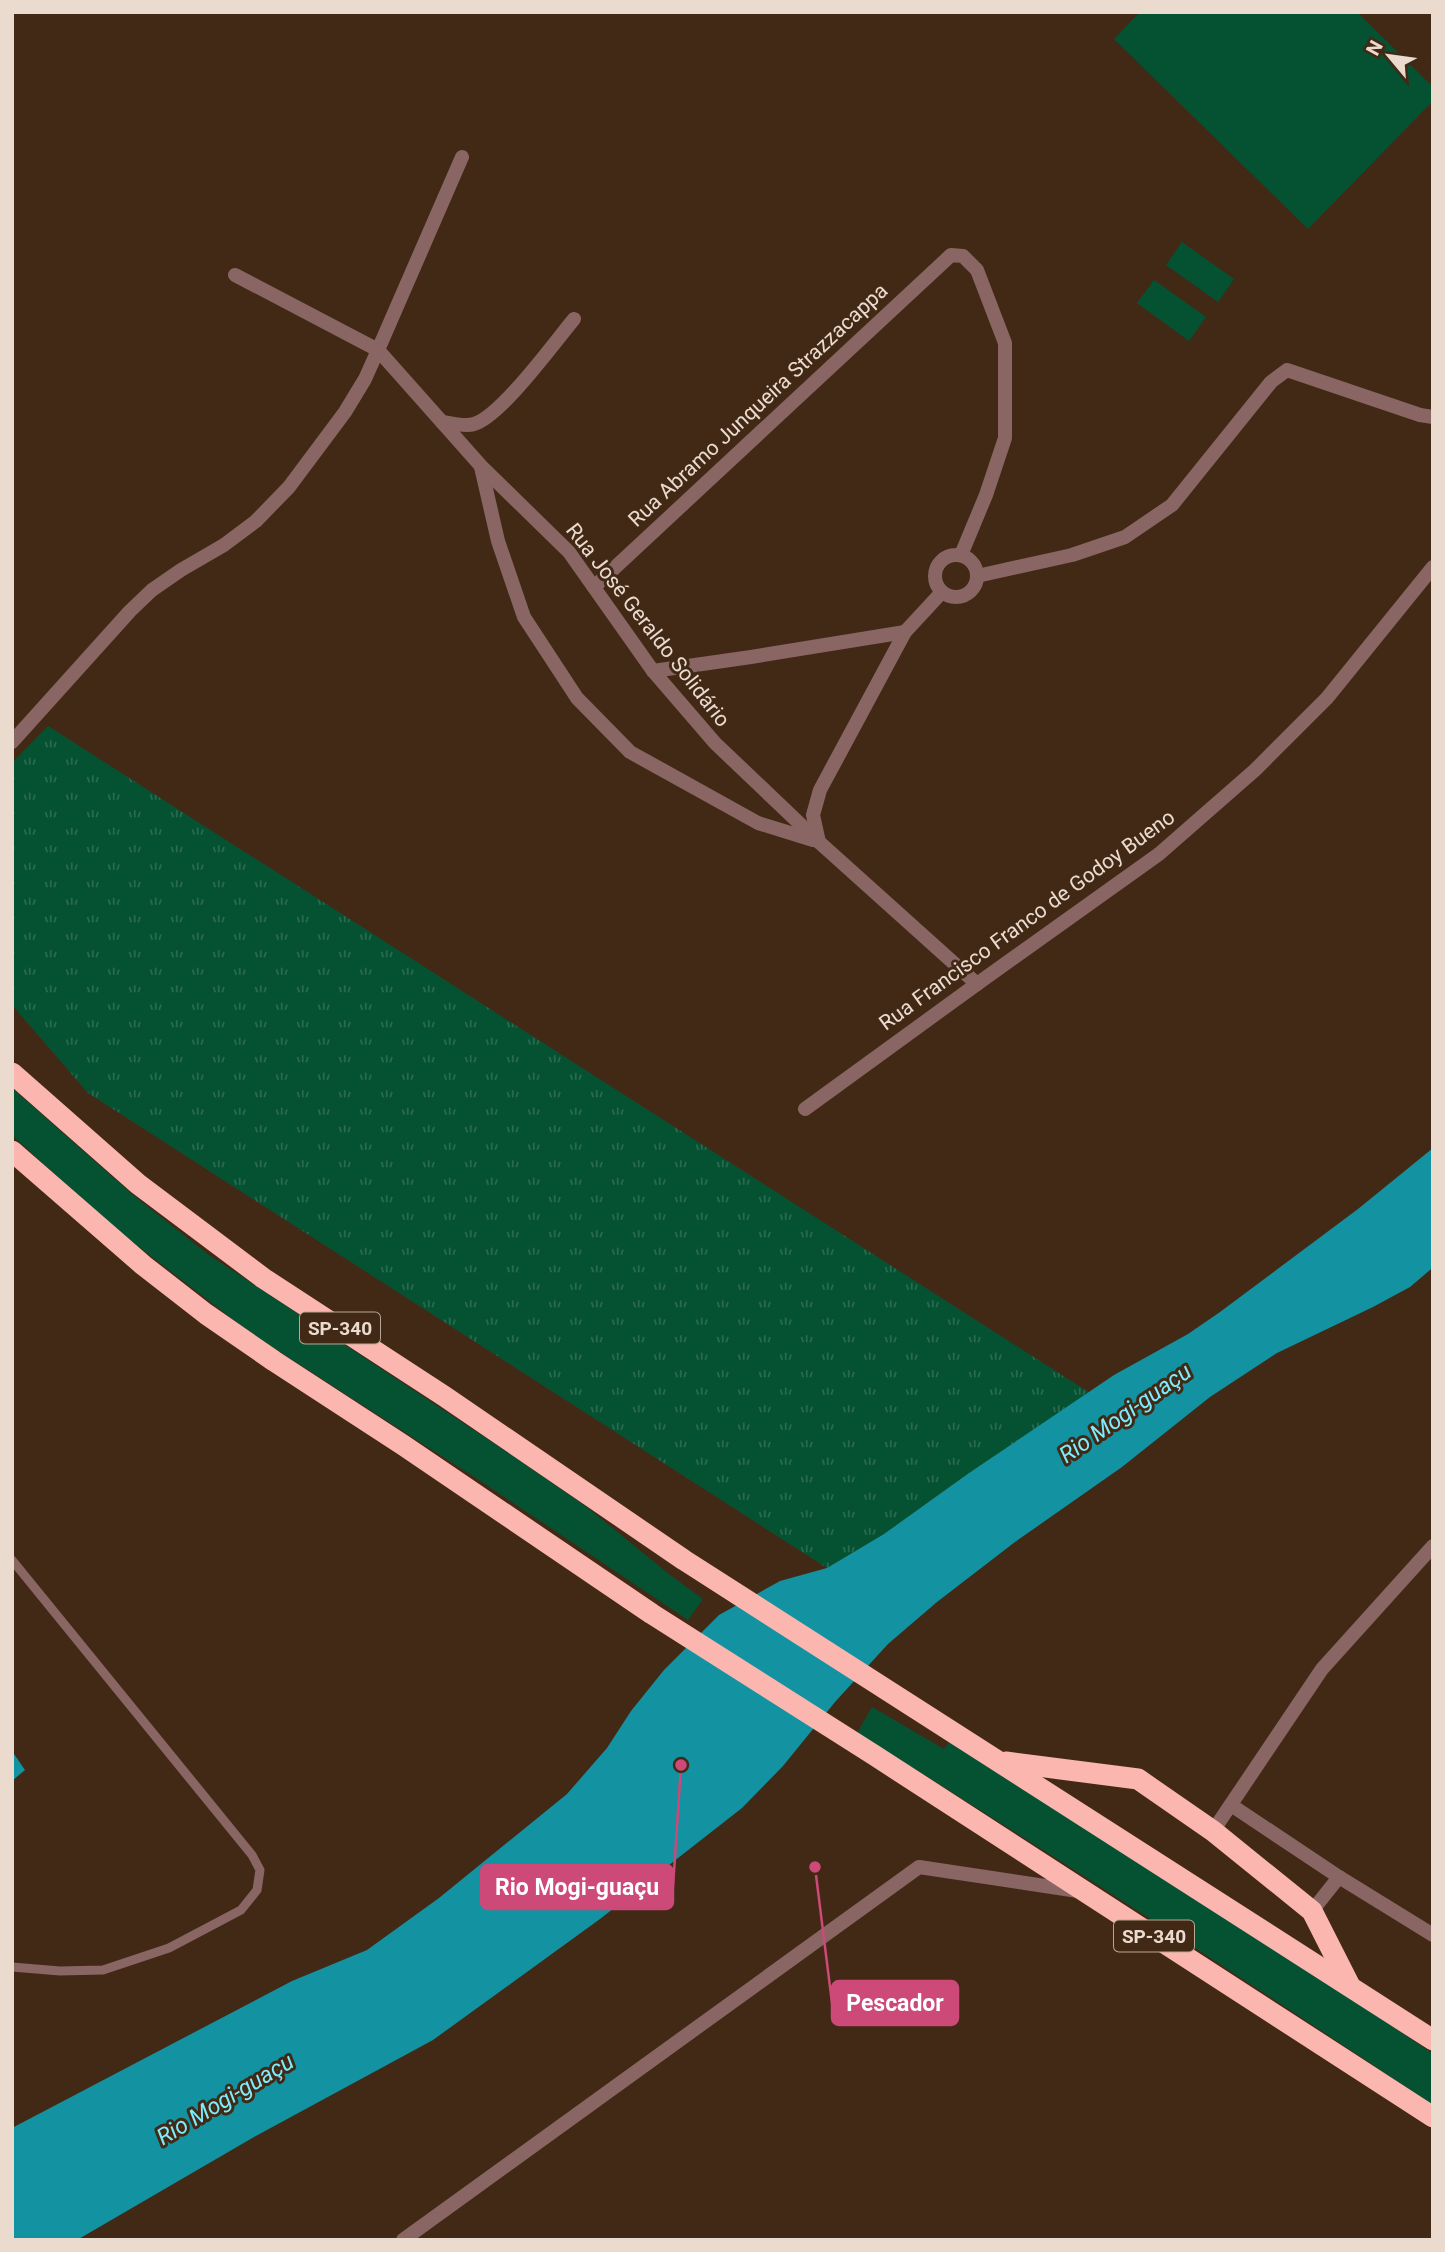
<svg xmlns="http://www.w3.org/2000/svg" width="1445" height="2252" font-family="Roboto,sans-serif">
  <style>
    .green { fill: #055233 }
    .park { fill: url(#park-tufts) }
    .water { fill: #1392a1 }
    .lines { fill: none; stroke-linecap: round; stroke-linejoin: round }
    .service { stroke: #896663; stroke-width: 9 }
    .minor { stroke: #896663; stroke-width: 14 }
    .tertiary { stroke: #896663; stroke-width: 14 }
    .motorway { stroke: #fab6af; stroke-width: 21 }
    .labels { text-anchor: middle; stroke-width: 6; stroke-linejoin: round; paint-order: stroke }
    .shield { fill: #422915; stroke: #b8a697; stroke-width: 2 }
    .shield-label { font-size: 19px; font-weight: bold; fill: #ebdbcf }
    .street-label { font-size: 21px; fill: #ebdbcf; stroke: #422915 }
    .water-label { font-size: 23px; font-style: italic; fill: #7dedfd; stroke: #422915 }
    .leader { fill: none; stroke: #cc4978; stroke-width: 2.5 }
    .callout-dot { fill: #cc4978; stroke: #422915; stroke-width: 2.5 }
    .callout { fill: #cc4978; stroke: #cc4978; stroke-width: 2.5 }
    .callout-label { font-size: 23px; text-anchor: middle; font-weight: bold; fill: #fff }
  </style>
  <defs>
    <pattern id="park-tufts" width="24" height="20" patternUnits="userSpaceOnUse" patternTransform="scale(1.75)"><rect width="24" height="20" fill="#055233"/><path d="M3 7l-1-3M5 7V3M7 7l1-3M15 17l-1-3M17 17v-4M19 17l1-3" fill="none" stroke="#2a6a50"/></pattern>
  </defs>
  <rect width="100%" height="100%" fill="#422915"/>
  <g class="green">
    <path d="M1140,12h217l76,75v14l-125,128 -194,-190z"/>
    <path d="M1182,242l52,37 -16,23 -52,-37z"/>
    <path d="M1154,280l52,37 -17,24 -52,-38z"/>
    <path d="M12,1088l121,107 76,60 292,193 87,60 81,66 34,25 -15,21 -209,-140 -227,-146 -144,-111 -96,-88z"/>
    <path d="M872,1707l72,42 5,-7 410,262 74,50v51c-190,-127 -382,-252 -576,-372z"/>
  </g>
  <path class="park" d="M48,726l1042,667 -121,80 -85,61 -57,34 -739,-475 -76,-88v-242z"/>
  <g class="water">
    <path d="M1433,1148v119l-3,3 -20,17 -37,20 -96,46 -67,44 -88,70 -107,75 -78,60 -49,42 -53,58 -52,64 -41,42 -142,111 -167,121 -179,97 -177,103h-65v-112l280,-147 75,-31 72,-52 128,-104 40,-46 24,-37 33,-41 55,-55 61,-34 47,-13 57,-34 85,-61 145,-98 74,-41 32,-22 138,-103z"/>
    <path d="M12,1751l13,19 -13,11z"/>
  </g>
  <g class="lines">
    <path class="service" d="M12,1560l240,295 8,15 -3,20 -16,20 -72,38 -66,22 -43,1 -48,-4"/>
    <g class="minor">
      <path d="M235,275l143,75 84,-193"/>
      <path d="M442,422c10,1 23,5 32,2 27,-8 80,-81 100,-105"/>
      <circle cx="956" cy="576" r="21"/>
      <path d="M977,576l95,-21 53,-18 47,-32 99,-123 16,-12 133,45 13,2"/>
      <path d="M594,587l357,-332 12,1 14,14 28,73v95l-19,57 -25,60"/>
      <path d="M653,671l98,-14 154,-25"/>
      <path d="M819,842l-6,-27 7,-25 85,-158 37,-40"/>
      <path d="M805,1109l172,-125"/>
      <path d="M1231,1805l108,72 94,58"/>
      <path d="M1213,1831l109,-162 111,-123"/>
      <path d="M1312,1911l27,-34"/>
      <path d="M403,2240l516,-373 159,24"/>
    </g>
    <g class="tertiary">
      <path d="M481,467l17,74 26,76 53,81 53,54 128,71 55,17"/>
      <path d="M12,742l118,-131 22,-21 29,-20 43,-25 32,-24 33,-34 56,-75 20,-33 13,-29 103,116 88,86 84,119 62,72 104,99 158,142 182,-130 96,-84 72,-72 106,-131"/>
    </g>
    <g class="motorway">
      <path d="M12,1073l126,111 125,94 181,118 240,164 749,480"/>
      <path d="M12,1151l131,114 63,49 68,47 129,84 249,169 222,141 559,362"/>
      <path d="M1006,1762l132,17 75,52 99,80 37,73"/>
    </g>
  </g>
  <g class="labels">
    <g class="shield">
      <rect x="300" y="1312.5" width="80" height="31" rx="5"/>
      <rect x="1114" y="1920.5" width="80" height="31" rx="5"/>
    </g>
    <g class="shield-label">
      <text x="340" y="1335">SP-340</text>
      <text x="1154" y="1943">SP-340</text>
    </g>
    <g class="street-label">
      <text transform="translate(758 405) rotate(-43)" y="7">Rua Abramo Junqueira Strazzacappa</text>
      <text transform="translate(648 625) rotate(52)" y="7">Rua José Geraldo Solidário</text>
      <text transform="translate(1027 920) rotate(-36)" y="7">Rua Francisco Franco de Godoy Bueno</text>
    </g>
    <g class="water-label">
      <text transform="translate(1125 1413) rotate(-35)" y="8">Rio Mogi-guaçu</text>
      <text transform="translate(225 2099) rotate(-31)" y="8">Rio Mogi-guaçu</text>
    </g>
  </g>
  <path class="leader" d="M681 1765L673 1887M815 1867L832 2003"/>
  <g class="callout-dot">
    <circle cx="681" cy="1765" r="7"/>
    <circle cx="815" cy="1867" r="7"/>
  </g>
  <g class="callout">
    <rect x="481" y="1865" width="192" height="44" rx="7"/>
    <rect x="832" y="1981" width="126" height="44" rx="7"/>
  </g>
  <g class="callout-label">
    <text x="577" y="1895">Rio Mogi-guaçu</text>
    <text x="895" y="2011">Pescador</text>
  </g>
  <rect width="1445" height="2252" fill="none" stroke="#ebdbcf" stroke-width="28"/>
  <g transform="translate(1389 56) rotate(299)" stroke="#422915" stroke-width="5" paint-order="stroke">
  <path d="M0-5L12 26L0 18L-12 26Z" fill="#ebdbcf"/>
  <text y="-10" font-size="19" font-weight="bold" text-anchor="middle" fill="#ebdbcf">N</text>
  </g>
</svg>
